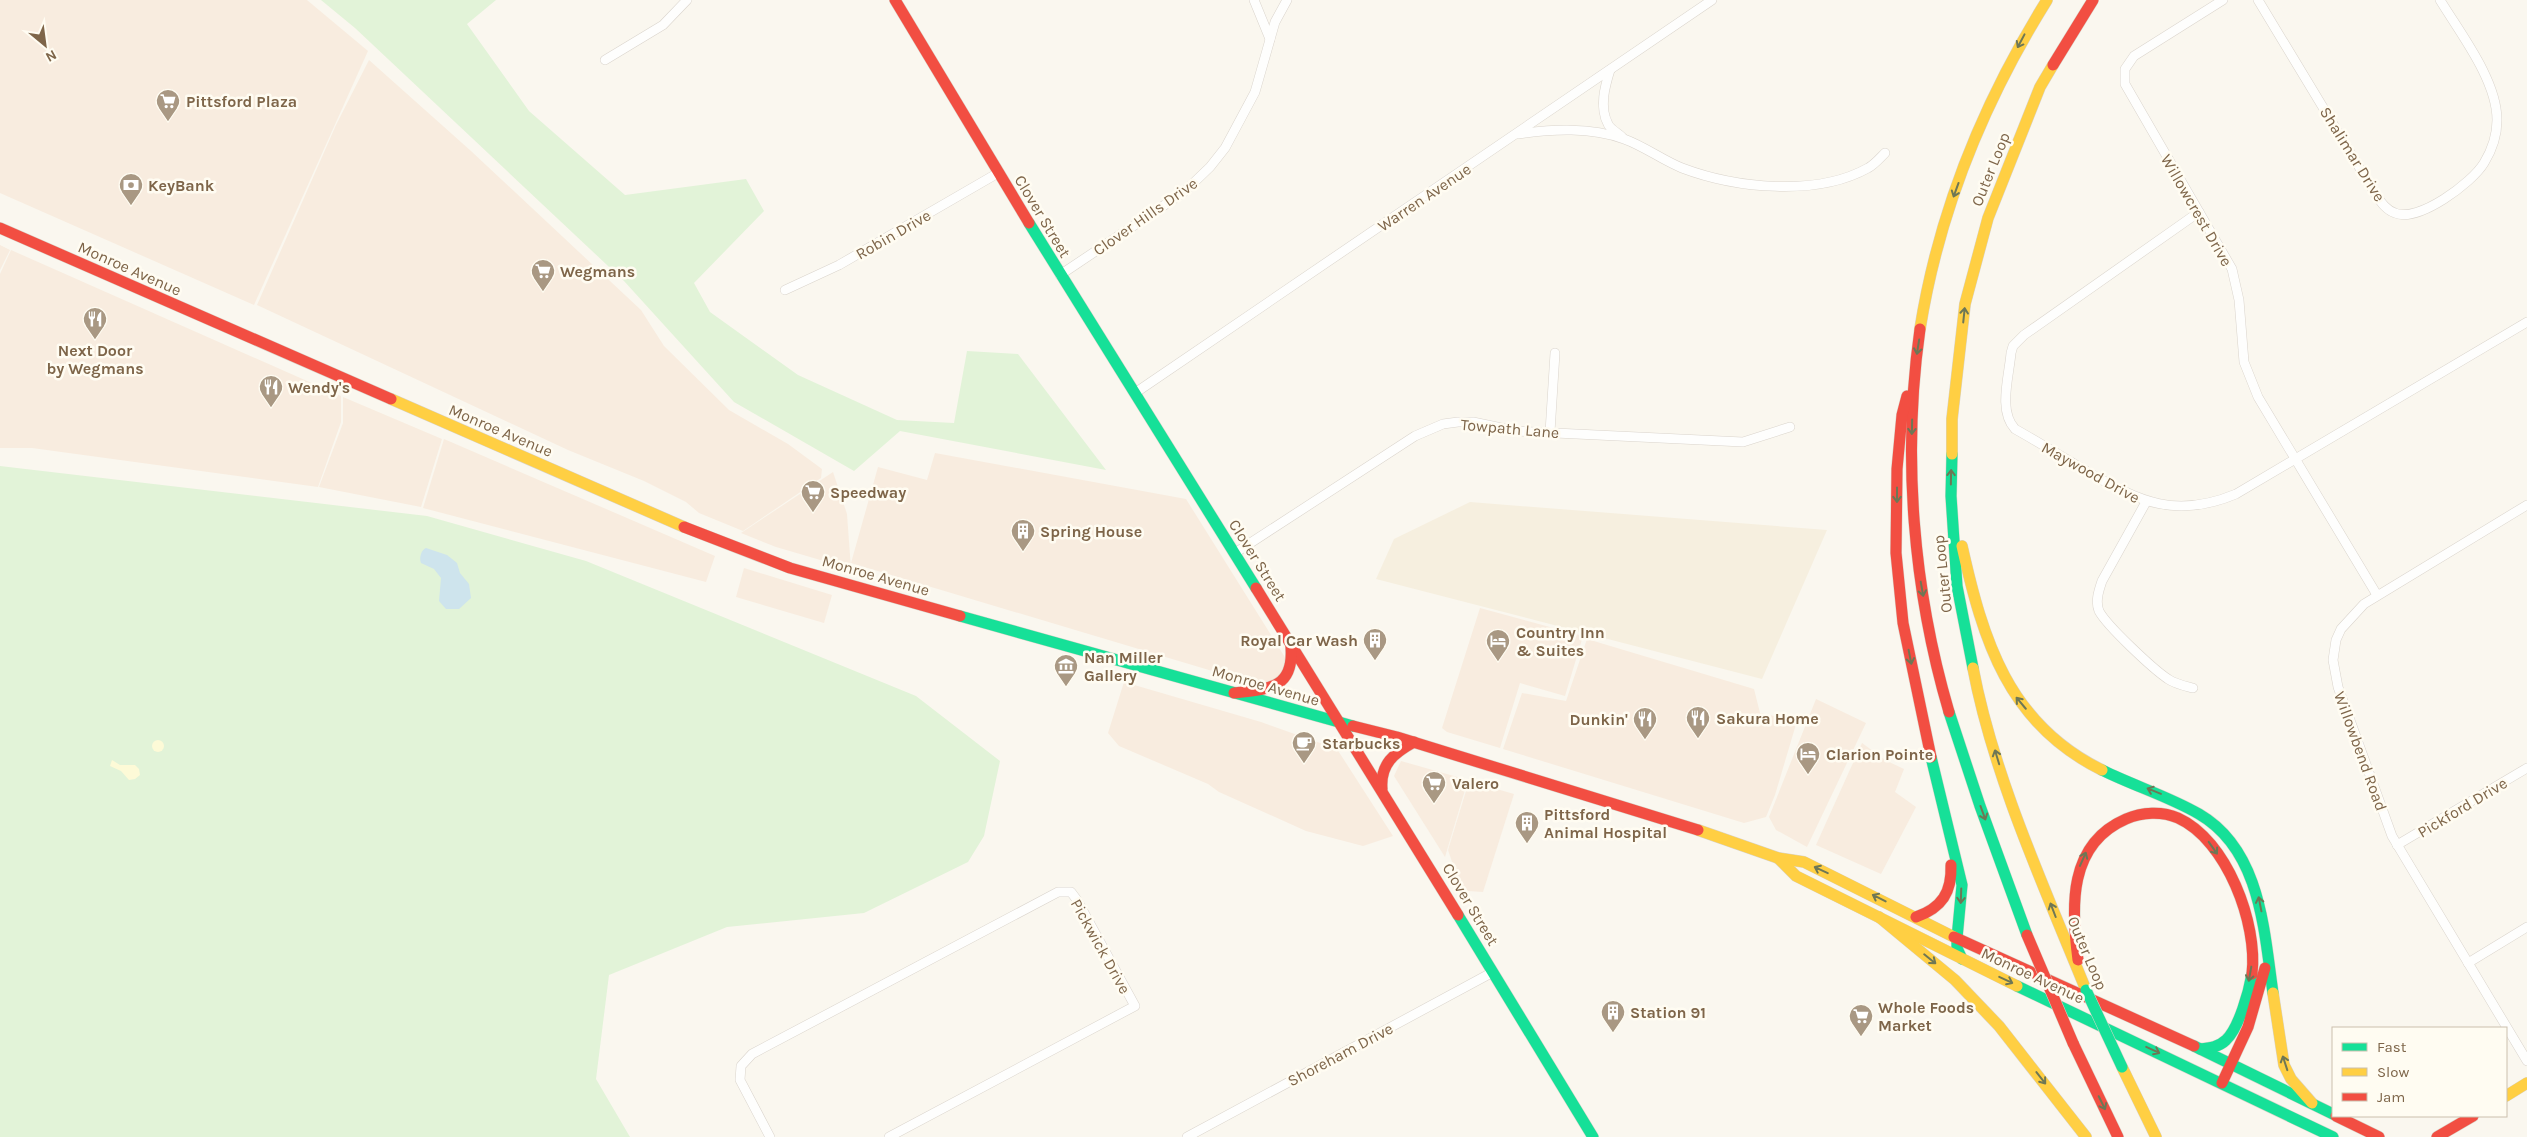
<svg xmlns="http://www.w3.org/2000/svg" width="2527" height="1137" font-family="Karla,sans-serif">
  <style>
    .residential { fill: #f6efdf }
    .commercial { fill: #f8ecdf }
    .green { fill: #e2f3d8 }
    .sand { fill: #fdfad7 }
    .water { fill: #cee4ed }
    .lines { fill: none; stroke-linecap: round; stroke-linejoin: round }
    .street-casing { stroke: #dad4cc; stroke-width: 10 }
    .fast-casing { stroke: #d8d3c9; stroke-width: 12 }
    .slow-casing { stroke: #d8d3c9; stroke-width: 12 }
    .jam-casing { stroke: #d8d3c9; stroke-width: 12 }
    .street { stroke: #fefefd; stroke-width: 9 }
    .fast { stroke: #16e098; stroke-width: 11 }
    .slow { stroke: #ffcf43; stroke-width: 11 }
    .jam { stroke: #f24e42; stroke-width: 11 }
    .fast-bridge-casing { stroke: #dcd4ca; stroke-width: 12; stroke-linecap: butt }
    .jam-bridge-casing { stroke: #dcd4ca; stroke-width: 12; stroke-linecap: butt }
    .fast-bridge { stroke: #16e098; stroke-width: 11 }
    .jam-bridge { stroke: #f24e42; stroke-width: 11 }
    .oneway { stroke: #6e7755 }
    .labels { text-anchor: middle; stroke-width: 5; stroke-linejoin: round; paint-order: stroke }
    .poi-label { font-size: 16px; font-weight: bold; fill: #7e6549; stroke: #fffcf2; text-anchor: start }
    .street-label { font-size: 16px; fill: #7e6549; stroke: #fffcf2 }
  </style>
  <rect width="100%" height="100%" fill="#faf7ef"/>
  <path class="residential" d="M1470,502l357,28 -65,149 -386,-100 18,-40z"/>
  <g class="commercial">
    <path d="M0,0h307l61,51 -114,254 -254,-112z"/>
    <path d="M369,60l102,91 170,159 23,36 65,64 59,34 34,25 -1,9 -78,53 -44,-18 -13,-11 -42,-21 -76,-31 -311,-145 79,-180z"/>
    <path d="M0,245l10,5 -10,20z"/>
    <path d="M11,250l330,146v26l-23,65 -286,-39h-32v-174z"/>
    <path d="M343,397l99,42 -21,68 -102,-20 24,-64z"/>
    <path d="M444,439l271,117 -9,26 -283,-74z"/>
    <path d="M935,453l251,46 100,160 -1,15 -11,9 -15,2 -408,-122 27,-96 49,13z"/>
    <path d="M833,472l14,42 4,55 -75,-22 -35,-14z"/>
    <path d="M744,568l88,27 -8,28 -88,-26z"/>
    <path d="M1480,608l103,28 -18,60 -45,-13 -20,65 -53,-16 -5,-4z"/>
    <path d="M1587,639l167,50 6,24 37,8 -22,74 -9,22 -22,6 -241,-74 19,-56 44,8z"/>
    <path d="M1124,682l137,40 76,27 56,87 -30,10 -57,-15 -87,-39 -11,-8 -89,-38 -11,-13z"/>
    <path d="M1816,699l50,24 -59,124 -31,-17 -7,-13z"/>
    <path d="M1862,743l23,17 19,9 -9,23 21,15 -35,67 -65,-29z"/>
    <path d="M1401,761l67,19 -23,77 -51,-81z"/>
    <path d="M1469,781l45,13 -31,98 -15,-1 -8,-6 -12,-35z"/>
  </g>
  <g class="green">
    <path d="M321,0h175l-29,24 62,87 96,84 121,-16 18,32 -70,72 16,29 88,63 99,45 57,3 13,-72 51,3 88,116 -206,-39 -46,40 -120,-69 -110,-121 -269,-253z"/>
    <path d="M0,466l427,50 159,45 330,135 84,65 -16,75 -16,26 -104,51 -137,14 -118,48 -13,104 34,58h-630z"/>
  </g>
  <g class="sand">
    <circle cx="158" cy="746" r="6"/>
    <path d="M112,760l8,5h15l4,4 1,6 -5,4 -6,1 -8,-9 -11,-5z"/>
  </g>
  <path class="water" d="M426,548l21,7 10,8 3,10 9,11 2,14 -12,11h-13l-7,-8 2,-23 -7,-9 -13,-6c-2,-5 0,-13 5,-15z"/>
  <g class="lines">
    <g class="street-casing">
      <g id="street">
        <path d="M1254,0l16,39"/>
        <path d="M2223,0l-89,56 -9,13v15l107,185 7,31 5,62 14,35 119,198"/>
        <path d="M2258,0l118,195c5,7 10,15 19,18 23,10 77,-30 89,-50 8,-13 13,-28 13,-43 0,-40 -37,-87 -57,-120"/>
        <path d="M605,60l58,-35 24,-25"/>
        <path d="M1610,70c-5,16 -11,37 -2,54 2,5 10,9 14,13"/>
        <path d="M1518,134c35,-5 72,-7 106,5 20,7 38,21 58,29 53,20 134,29 186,0 6,-3 12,-10 17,-15"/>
        <path d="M2199,212l-175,123 -11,11 -2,7c-2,24 -13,58 4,76 25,14 49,29 73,43 52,30 88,47 148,22l291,-172"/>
        <path d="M1060,275l124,-83 26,-25 15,-19 30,-56 20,-70 12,-22"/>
        <path d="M785,290l54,-25 159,-92"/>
        <path d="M1135,393l577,-393"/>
        <path d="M1550,432l5,-79"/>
        <path d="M2146,502l-44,79c-3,9 -7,20 -3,30 8,15 54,58 69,68 7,5 17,7 25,9"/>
        <path d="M2527,505l-163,99 -23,25 -5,11 -3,20 5,27 54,149 135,225"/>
        <path d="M1235,553l180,-117 28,-12 15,-2h15l43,9 227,11 47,-15"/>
        <path d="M2397,845l130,-77"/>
        <path d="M2468,963l59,-36"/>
        <path d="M770,1137l-30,-57 1,-14 11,-12 306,-162h13l6,8 58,106 -246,131"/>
        <path d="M1187,1137l306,-165"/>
      </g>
    </g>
    <g class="fast-casing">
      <g id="fast">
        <path d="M1029,223l227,365"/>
        <path d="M1952,454l-1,42 6,90 16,82"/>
        <path d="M960,616l393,110"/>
        <path d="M1949,712l31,94 47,129"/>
        <path d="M1931,757l31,128 -5,53v10l5,11"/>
        <path d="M2102,770c32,16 66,26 97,44 62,36 65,117 74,179"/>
        <path d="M1458,915l135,222"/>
        <path d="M2017,986l316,151"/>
        <path d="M2194,1046l139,68"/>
        <path d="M2200,1049c9,-1 19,-2 26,-9 13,-12 23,-49 26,-66"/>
      </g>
    </g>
    <g class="slow-casing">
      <g id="slow">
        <path d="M1920,329c19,-119 64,-228 127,-329"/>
        <path d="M391,399l293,128"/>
        <path d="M1952,454v-35l13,-115 23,-86 52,-131 13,-22"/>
        <path d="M1962,546c21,94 46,178 140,224"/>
        <path d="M1973,668c20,107 72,221 113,322"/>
        <path d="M1698,830l80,28 26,4 150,75"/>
        <path d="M1778,858l18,18 221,110"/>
        <path d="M1879,917l76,63 44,46 87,111"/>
        <path d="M2273,993l11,72 7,14 21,24"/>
        <path d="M2122,1067l34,70"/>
        <path d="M2506,1096l21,-13"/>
      </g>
    </g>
    <g class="jam-casing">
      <g id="jam">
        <path d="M895,0l134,223"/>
        <path d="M2053,65l40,-65"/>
        <path d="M0,228l391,171"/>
        <path d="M1920,329c-18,126 -7,261 29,383"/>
        <path d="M1907,396l-5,19 -5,54 -1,84 7,70 28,134"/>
        <path d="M684,527l106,41 170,48"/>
        <path d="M1256,588l202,327"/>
        <path d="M1234,693c34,-4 60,-4 57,-46"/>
        <path d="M1353,726l44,11 301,93"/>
        <path d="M1382,789c-2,-25 12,-36 32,-47"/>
        <path d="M1916,917c26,-9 36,-25 35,-52"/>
        <path d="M1954,937l240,109"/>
        <path d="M2078,960c-7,-53 -10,-116 48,-141 16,-7 36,-8 52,-1 49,22 80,106 74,156"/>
        <path d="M2073,1043l45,94"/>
        <path d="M2222,1083l26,-56 17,-59"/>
        <path d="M2336,1116l43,21"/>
        <path d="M2437,1137l36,-21"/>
      </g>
    </g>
    <use href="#street" class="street"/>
    <use href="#fast" class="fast"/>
    <use href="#slow" class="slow"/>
    <use href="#jam" class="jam"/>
    <g class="fast-bridge-casing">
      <path id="fast-bridge" d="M2086,990l36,77"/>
    </g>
    <g class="jam-bridge-casing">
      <path id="jam-bridge" d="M2027,935l46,108"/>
    </g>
    <use href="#fast-bridge" class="fast-bridge"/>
    <use href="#jam-bridge" class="jam-bridge"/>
  </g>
  <defs><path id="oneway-shaft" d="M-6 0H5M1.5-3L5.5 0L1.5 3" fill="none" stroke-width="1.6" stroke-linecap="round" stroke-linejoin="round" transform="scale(1.25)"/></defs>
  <g class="oneway">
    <use href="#oneway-shaft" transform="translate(2021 41) rotate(118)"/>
    <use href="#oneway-shaft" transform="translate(1956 190) rotate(110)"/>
    <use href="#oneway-shaft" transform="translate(1964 315) rotate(-84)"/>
    <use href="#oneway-shaft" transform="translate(1918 347) rotate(99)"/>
    <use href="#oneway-shaft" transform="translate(1912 427) rotate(91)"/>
    <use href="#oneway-shaft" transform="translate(1951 477) rotate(-89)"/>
    <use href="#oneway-shaft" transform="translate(1897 495) rotate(90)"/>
    <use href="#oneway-shaft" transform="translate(1922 589) rotate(80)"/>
    <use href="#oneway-shaft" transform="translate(1910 657) rotate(79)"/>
    <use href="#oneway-shaft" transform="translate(2021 703) rotate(-130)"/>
    <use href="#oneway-shaft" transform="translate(1997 757) rotate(-107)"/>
    <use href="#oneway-shaft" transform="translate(2154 791) rotate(-158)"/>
    <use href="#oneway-shaft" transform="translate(1983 813) rotate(70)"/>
    <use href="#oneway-shaft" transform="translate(2213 848) rotate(55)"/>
    <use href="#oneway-shaft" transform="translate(2083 859) rotate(-66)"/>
    <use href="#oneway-shaft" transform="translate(1821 870) rotate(-155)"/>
    <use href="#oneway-shaft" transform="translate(1961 896) rotate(92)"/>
    <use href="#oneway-shaft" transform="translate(1879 898) rotate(-153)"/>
    <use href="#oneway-shaft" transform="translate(2260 904) rotate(-101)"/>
    <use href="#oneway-shaft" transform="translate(2053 910) rotate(-111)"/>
    <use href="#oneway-shaft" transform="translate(1930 959) rotate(39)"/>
    <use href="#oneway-shaft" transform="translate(2250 974) rotate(100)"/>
    <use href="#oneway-shaft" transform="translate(2006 980) rotate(25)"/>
    <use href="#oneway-shaft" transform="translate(2153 1050) rotate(25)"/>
    <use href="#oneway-shaft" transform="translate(2285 1063) rotate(-108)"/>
    <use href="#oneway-shaft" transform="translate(2041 1078) rotate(52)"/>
    <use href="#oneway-shaft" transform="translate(2102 1103) rotate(64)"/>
  </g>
  <defs>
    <g id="supermarket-pin" transform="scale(1.25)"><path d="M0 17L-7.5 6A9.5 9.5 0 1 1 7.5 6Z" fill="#a99883" stroke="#fffcf2"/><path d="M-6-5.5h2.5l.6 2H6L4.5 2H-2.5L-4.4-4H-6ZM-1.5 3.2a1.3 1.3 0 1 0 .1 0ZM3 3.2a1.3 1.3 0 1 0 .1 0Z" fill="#fff"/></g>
    <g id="bank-pin" transform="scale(1.25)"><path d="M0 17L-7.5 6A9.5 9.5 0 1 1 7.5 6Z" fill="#a99883" stroke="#fffcf2"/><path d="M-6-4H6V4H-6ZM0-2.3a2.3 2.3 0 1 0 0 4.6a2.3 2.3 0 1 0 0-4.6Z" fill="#fff"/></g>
    <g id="restaurant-pin" transform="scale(1.25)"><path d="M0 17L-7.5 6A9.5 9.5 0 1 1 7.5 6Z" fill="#a99883" stroke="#fffcf2"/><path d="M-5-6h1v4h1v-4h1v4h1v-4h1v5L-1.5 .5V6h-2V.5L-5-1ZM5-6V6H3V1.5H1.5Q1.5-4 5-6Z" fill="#fff"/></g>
    <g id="building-pin" transform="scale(1.25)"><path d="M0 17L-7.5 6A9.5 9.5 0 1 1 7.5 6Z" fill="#a99883" stroke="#fffcf2"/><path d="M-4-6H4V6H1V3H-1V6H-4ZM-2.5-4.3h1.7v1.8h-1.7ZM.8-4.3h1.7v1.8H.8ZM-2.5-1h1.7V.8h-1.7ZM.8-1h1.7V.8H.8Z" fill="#fff"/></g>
    <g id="hotel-pin" transform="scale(1.25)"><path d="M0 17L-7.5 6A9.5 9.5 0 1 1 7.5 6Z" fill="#a99883" stroke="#fffcf2"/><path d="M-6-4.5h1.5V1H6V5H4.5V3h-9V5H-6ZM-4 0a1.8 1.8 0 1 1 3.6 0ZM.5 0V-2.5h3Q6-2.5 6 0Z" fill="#fff"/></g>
    <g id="museum-pin" transform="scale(1.25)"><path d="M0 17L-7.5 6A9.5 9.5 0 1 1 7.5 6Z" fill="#a99883" stroke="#fffcf2"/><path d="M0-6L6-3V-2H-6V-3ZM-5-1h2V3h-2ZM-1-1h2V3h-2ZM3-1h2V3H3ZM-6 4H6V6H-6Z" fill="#fff"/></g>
    <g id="cafe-pin" transform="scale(1.25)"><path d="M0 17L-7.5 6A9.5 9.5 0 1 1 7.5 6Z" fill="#a99883" stroke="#fffcf2"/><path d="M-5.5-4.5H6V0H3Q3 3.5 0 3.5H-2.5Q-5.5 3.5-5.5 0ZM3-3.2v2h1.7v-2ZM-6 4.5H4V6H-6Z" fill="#fff"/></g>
  </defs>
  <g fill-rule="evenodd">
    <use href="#supermarket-pin" x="168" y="101"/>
    <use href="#bank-pin" x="131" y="185"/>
    <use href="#supermarket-pin" x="543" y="271"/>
    <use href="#restaurant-pin" x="95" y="319"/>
    <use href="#restaurant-pin" x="271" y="387"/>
    <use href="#supermarket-pin" x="813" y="492"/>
    <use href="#building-pin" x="1023" y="531"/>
    <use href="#building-pin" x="1375" y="640"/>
    <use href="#hotel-pin" x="1498" y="641"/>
    <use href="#museum-pin" x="1066" y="666"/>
    <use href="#restaurant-pin" x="1698" y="718"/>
    <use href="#restaurant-pin" x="1645" y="719"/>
    <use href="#cafe-pin" x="1304" y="743"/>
    <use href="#hotel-pin" x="1808" y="754"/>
    <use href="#supermarket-pin" x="1434" y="783"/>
    <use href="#building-pin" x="1527" y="823"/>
    <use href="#building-pin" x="1613" y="1012"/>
    <use href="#supermarket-pin" x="1861" y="1016"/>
  </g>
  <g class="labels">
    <g class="poi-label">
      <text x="186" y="107">Pittsford Plaza</text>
      <text x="148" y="191">KeyBank</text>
      <text x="560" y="277">Wegmans</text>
      <text x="95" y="356" text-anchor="middle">Next Door<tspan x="95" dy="18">by Wegmans</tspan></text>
      <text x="288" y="393">Wendy's</text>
      <text x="830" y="498">Speedway</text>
      <text x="1040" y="537">Spring House</text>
      <text x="1516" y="638">Country Inn<tspan x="1516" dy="18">&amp; Suites</tspan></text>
      <text x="1358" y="646" text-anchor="end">Royal Car Wash</text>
      <text x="1084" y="663">Nan Miller<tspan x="1084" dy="18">Gallery</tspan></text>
      <text x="1716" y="724">Sakura Home</text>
      <text x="1628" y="725" text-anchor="end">Dunkin'</text>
      <text x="1322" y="749">Starbucks</text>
      <text x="1826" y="760">Clarion Pointe</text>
      <text x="1452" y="789">Valero</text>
      <text x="1544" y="820">Pittsford<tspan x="1544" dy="18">Animal Hospital</tspan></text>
      <text x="1878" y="1013">Whole Foods<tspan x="1878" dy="18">Market</tspan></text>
      <text x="1630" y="1018">Station 91</text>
    </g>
    <g class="street-label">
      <text transform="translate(2353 154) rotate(58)" y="6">Shalimar Drive</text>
      <text transform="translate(1990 169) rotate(-68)" y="6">Outer Loop</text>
      <text transform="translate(1424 197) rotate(-34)" y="6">Warren Avenue</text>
      <text transform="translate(2197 210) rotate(60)" y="6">Willowcrest Drive</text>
      <text transform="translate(1043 216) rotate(59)" y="6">Clover Street</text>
      <text transform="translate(1145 216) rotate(-35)" y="6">Clover Hills Drive</text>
      <text transform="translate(893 234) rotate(-30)" y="6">Robin Drive</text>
      <text transform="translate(130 268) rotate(24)" y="6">Monroe Avenue</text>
      <text transform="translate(1510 428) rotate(5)" y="6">Towpath Lane</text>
      <text transform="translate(501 430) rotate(23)" y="6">Monroe Avenue</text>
      <text transform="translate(2091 472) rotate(29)" y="6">Maywood Drive</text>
      <text transform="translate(1258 560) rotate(58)" y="6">Clover Street</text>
      <text transform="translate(1942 574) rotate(-96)" y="6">Outer Loop</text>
      <text transform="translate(876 575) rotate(16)" y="6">Monroe Avenue</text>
      <text transform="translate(1266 685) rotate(16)" y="6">Monroe Avenue</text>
      <text transform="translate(2361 751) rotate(70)" y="6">Willowbend Road</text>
      <text transform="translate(2462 807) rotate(-31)" y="6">Pickford Drive</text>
      <text transform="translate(1471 904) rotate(59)" y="6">Clover Street</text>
      <text transform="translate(1101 946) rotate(61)" y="6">Pickwick Drive</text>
      <text transform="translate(2088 953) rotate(67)" y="6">Outer Loop</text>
      <text transform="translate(2033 975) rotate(25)" y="6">Monroe Avenue</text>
      <text transform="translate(1340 1054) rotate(-28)" y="6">Shoreham Drive</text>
    </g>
  </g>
  <rect x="2332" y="1027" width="175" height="90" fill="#fffcf2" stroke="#cbc0ae"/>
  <rect x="2342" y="1043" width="25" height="8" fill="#16e098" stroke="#cbc0ae"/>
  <text x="2377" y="1052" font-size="15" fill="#7e6549">Fast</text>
  <rect x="2342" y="1068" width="25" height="8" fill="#ffcf43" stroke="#cbc0ae"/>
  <text x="2377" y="1077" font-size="15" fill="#7e6549">Slow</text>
  <rect x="2342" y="1093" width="25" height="8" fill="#f24e42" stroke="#cbc0ae"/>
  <text x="2377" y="1102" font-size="15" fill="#7e6549">Jam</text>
  <g transform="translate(45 45) rotate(151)" stroke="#fffcf2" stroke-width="4" paint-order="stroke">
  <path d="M0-4L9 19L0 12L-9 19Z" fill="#7e6549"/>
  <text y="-8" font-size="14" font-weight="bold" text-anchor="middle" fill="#7e6549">N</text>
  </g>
</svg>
